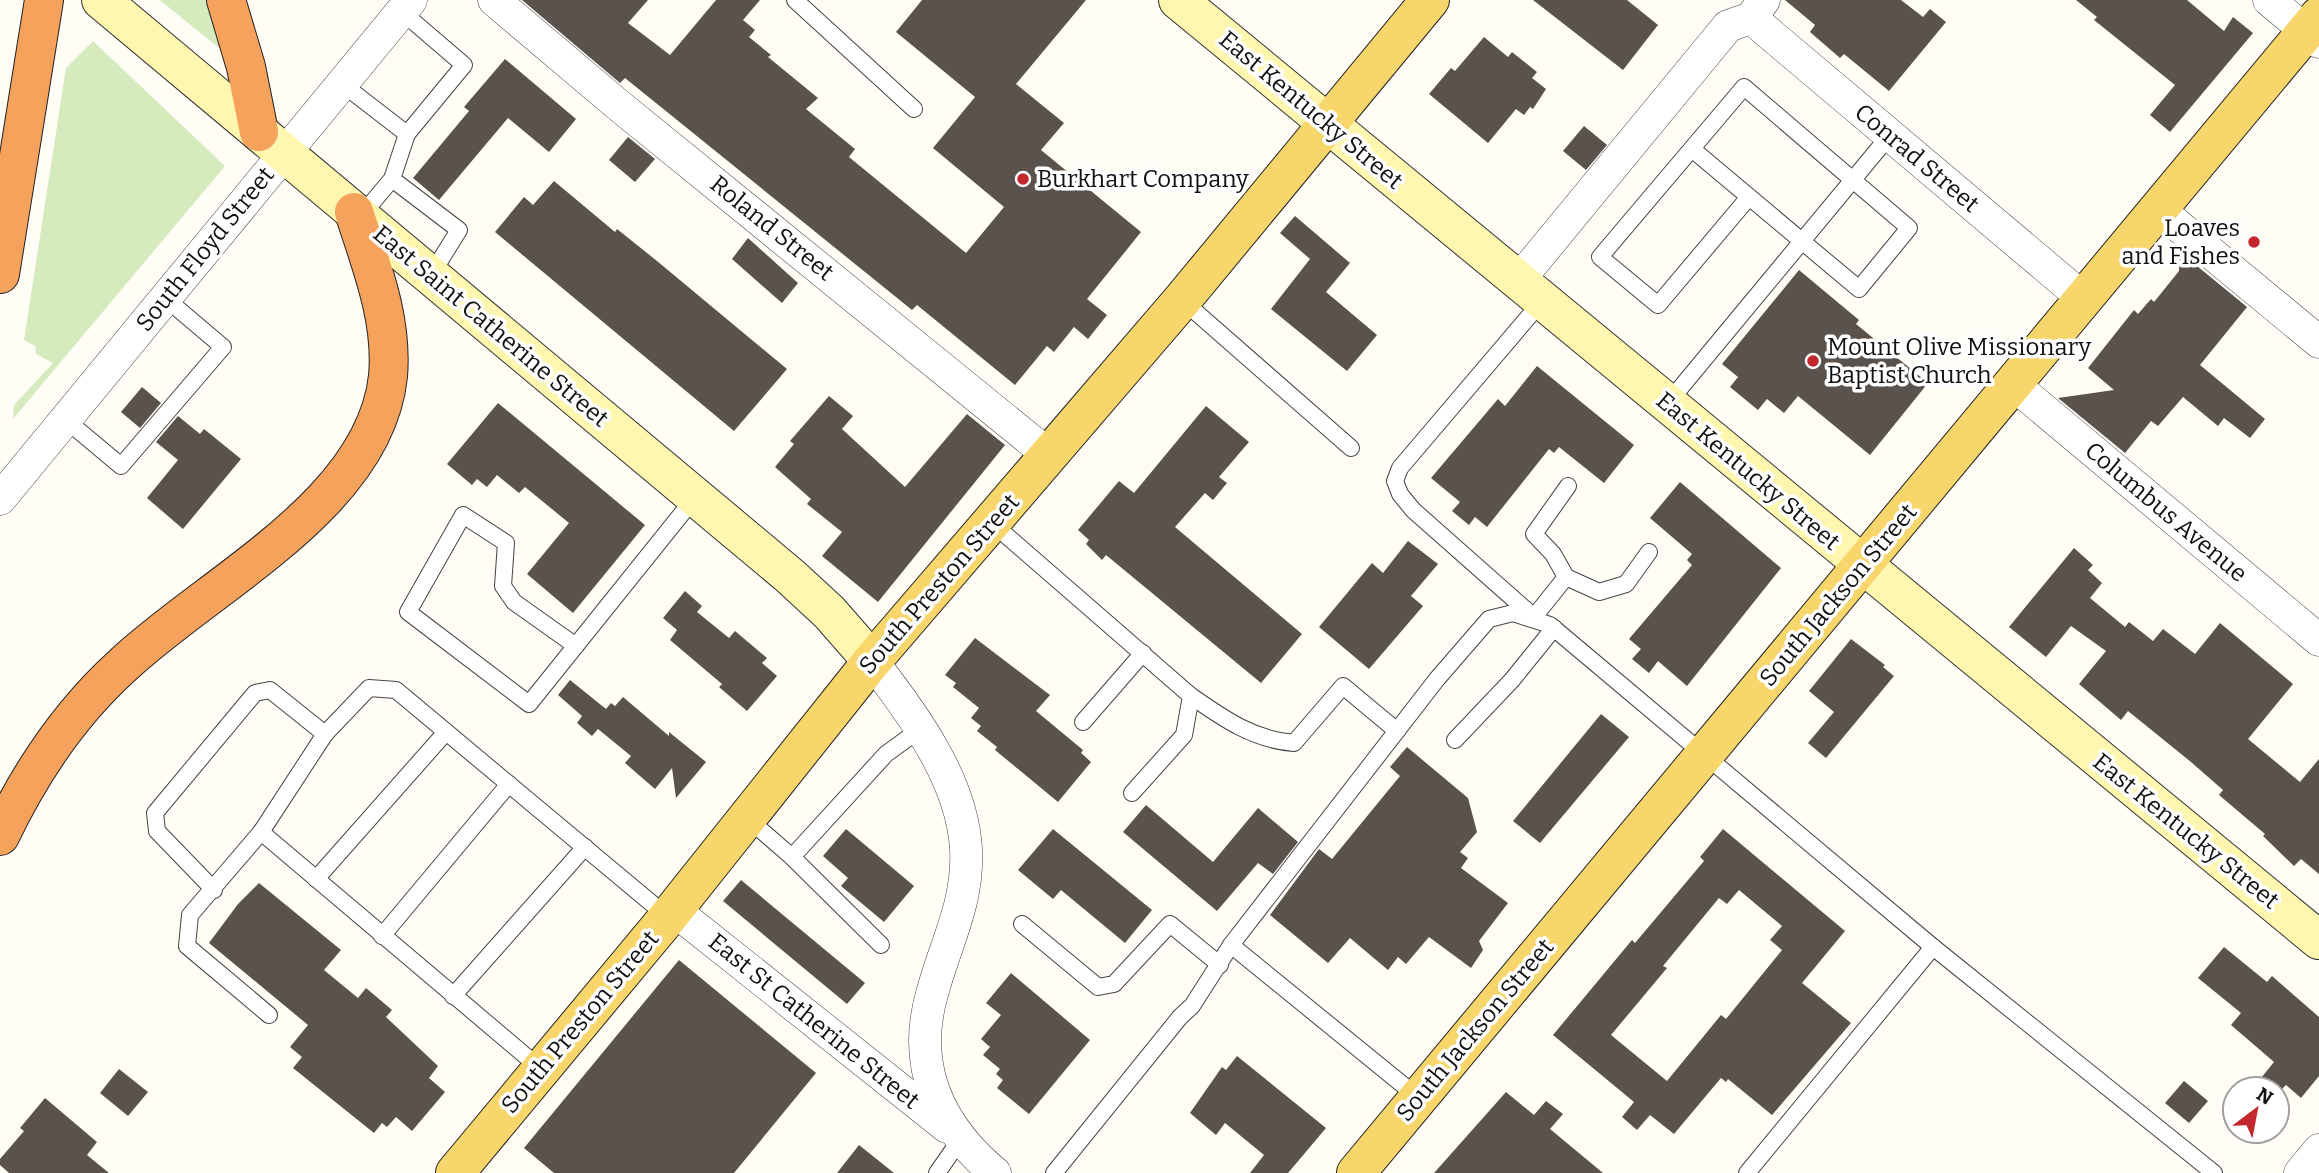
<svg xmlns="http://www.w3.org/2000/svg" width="2319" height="1173" viewBox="0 0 2319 1173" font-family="Bitter,serif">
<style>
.green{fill:#d5ebbd}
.building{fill:#5a524d;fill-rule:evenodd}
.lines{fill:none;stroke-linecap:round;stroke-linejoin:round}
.lane-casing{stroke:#444;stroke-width:18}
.street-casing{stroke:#444;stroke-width:33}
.secondary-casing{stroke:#333;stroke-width:40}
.primary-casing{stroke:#222;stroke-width:40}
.highway-casing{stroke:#222;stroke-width:40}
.lane{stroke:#fff;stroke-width:16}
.street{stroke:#fff;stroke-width:32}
.secondary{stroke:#fff6b0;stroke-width:38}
.primary{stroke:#f9d66b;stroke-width:38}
.highway{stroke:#f5a25d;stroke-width:38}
.poi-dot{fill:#c4262e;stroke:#fff;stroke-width:2.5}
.labels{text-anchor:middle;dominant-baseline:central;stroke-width:7;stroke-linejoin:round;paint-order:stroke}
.street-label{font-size:24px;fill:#111;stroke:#fff}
.poi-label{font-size:24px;fill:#111;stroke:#fff;text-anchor:start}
</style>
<rect width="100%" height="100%" fill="#fffdf5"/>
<g class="green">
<path d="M160,0H211L224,52L161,1Z"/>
<path d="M93,41L225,166L13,419L14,405L53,363L36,354L35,346L24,340L66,68Z"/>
</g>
<g class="building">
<path d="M522,0H648L628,23L670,55L716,0H760L743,20L755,30L749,37L771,55L768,57L818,98L806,109L855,149L849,157L966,253L1004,207L933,148L975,97L896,32L922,0H1086L1016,84L1064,123L1041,150L1141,232L1087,299L1107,315L1088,339L1074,327L1054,352L1047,346L1015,385L917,305L912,310L625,78L620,83Z"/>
<path d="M1533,0H1627L1658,25L1623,70Z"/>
<path d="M1785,0H1901L1923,17L1930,9L1946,22L1889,91L1844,54L1840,58L1810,32L1815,25Z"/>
<path d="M2076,0H2187L2224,31L2233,17L2253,33L2170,132L2150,115L2175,85L2094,20L2097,17Z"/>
<path d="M1484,37L1508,57L1512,52L1537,72L1532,78L1546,89L1533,109L1530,107L1524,115L1516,109L1488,143L1429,94L1451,68L1455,71Z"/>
<path d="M505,59L576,119L549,152L508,118L439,200L413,178L469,111L464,107Z"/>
<path d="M1584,126L1607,145L1586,170L1563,151Z"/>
<path d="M628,137L655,159L635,182L609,160Z"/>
<path d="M554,181L615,232L617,229L657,261L787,369L734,431L495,232L524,197L533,205Z"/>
<path d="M1295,216L1350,263L1326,292L1377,335L1347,371L1271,309L1310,259L1280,233Z"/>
<path d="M748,238L798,283L782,303L732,259Z"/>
<path d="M2180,252L2247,307L2200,365L2265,419L2250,438L2224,418L2218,426L2183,397L2158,426L2151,421L2125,453L2058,398L2114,390L2088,368L2134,310L2138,314L2151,299L2154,302L2179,271Z"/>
<path d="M1799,270L1859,320L1856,324L1928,383L1870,455L1798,396L1784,413L1767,399L1758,410L1730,387L1738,377L1722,364Z"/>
<path d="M1537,366L1634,445L1604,483L1559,447L1554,453L1549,449L1487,527L1475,517L1469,525L1452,511L1460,502L1431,478L1498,399L1505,406Z"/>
<path d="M142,387L161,403L140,428L121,412Z"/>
<path d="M829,396L853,416L842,429L905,487L967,414L1005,445L878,602L822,556L842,532L807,504L811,499L775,467L794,444L790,441Z"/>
<path d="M498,403L645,525L573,613L527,574L569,523L525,487L519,493L497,475L487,487L477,479L472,485L447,464Z"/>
<path d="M1206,406L1249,442L1219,477L1227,483L1213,500L1205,493L1175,527L1302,634L1261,683L1106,555L1102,560L1086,544L1089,540L1078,530L1119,481L1134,493Z"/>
<path d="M178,416L200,434L204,429L241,459L183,529L147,498L178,460L156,442Z"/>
<path d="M1680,482L1781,568L1687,686L1658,661L1649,673L1632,659L1641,649L1629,639L1692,565L1687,560L1692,554L1650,518Z"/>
<path d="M1408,541L1438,564L1411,596L1423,606L1369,669L1319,627L1372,563L1383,573Z"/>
<path d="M2074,548L2093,565L2088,570L2102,583L2090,598L2125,627L2129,622L2153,641L2163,629L2195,654L2220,623L2293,684L2248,739L2300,782L2319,759V874L2301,859L2294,866L2263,836L2265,834L2219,795L2223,790L2191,762L2128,711L2121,720L2079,684L2106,651L2071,626L2046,657L2009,627Z"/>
<path d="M685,591L702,606L697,612L729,638L735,631L767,658L762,663L777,676L747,711L719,687L722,684L670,640L677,630L663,618Z"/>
<path d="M975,638L1050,695L1036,711L1083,750L1081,753L1091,762L1058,802L995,750L997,747L977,731L981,726L971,718L979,708L953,687L956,683L945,675Z"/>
<path d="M1851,639L1885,665L1883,667L1894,676L1826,758L1808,743L1834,712L1809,691Z"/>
<path d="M570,680L606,709L611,703L615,706L623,697L669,736V732L706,762L676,798L672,768L655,789L625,763L631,756L598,729L592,736L577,723L582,716L558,695Z"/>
<path d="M1601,714L1629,737L1540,843L1513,821Z"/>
<path d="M1407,747L1468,798L1477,832L1460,852L1468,858L1461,868L1508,903L1479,941L1483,950L1471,968L1429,937L1406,964L1398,957L1388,970L1350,938L1328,963L1270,915L1319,849L1332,859L1400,776L1390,767Z"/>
<path d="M1146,805L1213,862L1258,808L1298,842L1273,874L1258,863L1217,911L1123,832Z"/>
<path d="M846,829L914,886L884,922L841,886L848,878L823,856Z"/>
<path d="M1053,829L1152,910L1125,943L1061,890L1053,899L1018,870Z"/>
<path d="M1723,829L1845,931L1802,983L1851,1023L1772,1115L1728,1079L1726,1082L1721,1078L1674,1134L1650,1115L1637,1130L1622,1117L1634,1102L1553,1035L1632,940L1635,943L1704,861L1700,857ZM1739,890L1782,926L1770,940L1782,950L1726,1019L1721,1015L1667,1081L1611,1035L1667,968L1663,966L1719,898L1727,904Z"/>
<path d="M741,880L865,983L847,1004L723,901Z"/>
<path d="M259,883L341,950L324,970L358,998L366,988L392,1010L386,1017L438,1066L429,1078L445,1092L412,1131L396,1117L387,1127L382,1123L374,1133L293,1068L302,1057L290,1047L308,1025L209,943L238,904Z"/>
<path d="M2224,947L2267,982L2272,976L2319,1017V1076L2301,1098L2286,1085L2282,1089H2252L2274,1062L2231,1025L2241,1013L2198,978Z"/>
<path d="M679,960L816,1073L734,1173H554L524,1148Z"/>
<path d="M1011,973L1090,1040L1029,1114L997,1088L1003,1080L996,1074L1000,1069L983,1055L990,1047L981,1039L1001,1015L986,1003Z"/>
<path d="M1237,1056L1326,1128L1288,1173H1250L1264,1155L1225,1123L1216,1135L1190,1113L1222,1067L1226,1070Z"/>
<path d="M119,1069L148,1092L128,1116L100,1093Z"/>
<path d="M2184,1081L2208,1101L2189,1123L2165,1103Z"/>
<path d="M1506,1092L1534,1115L1546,1101L1563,1114L1550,1129L1603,1173H1434Z"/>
<path d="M45,1098L97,1142L87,1155L109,1173H9L0,1165V1159L24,1131L20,1128Z"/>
<path d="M859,1145L894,1173H837Z"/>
</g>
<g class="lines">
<g class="lane-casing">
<g id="lane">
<path d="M795,0L914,109"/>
<path d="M341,83L407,134L464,65L401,11"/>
<path d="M1692,149L1859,289L1909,228L1744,87L1600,257L1658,305L1749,197"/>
<path d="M392,179L459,230L431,275"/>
<path d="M360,217L392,179L407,134"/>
<path d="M1182,300L1351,448"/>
<path d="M1542,301L1400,468L1395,481L1400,494L1413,510L1534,617L1566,577L1599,592L1626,584L1649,552"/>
<path d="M1667,404L1890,135"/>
<path d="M66,420L121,466L223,347L164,297"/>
<path d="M992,523L1191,696L1184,735L1132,793"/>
<path d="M1566,577L1553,554L1534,534L1568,486"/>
<path d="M576,646L514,602L503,586L506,543L463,515L408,612L529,704L696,496"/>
<path d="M1191,696C1224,719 1254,740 1294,743L1343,686L1397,731"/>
<path d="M1083,722L1143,653"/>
<path d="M1455,740L1512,680L1554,628"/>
<path d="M747,818L792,857L886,754L919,730"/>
<path d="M261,832L325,734"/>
<path d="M792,857L881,945"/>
<path d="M316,879L446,732"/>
<path d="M214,890L157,831L155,813L255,693L270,690L325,734L369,688L396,690L668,917"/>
<path d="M1022,924L1098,987L1114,984L1170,924L1220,965"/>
<path d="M382,936L509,784"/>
<path d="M1231,945L1419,1098"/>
<path d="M453,996L585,847"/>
<path d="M269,1015L187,946L190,915L261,832L541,1069"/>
<path d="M937,1173L960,1140"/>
<path d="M1054,1173L1180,1017L1192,1006L1231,945L1437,679L1489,619L1513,613L1550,625L1933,947L2214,1173"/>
<path d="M1747,1173L1933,947"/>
</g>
</g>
<g class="street-casing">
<g id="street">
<path d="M494,0L617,104L1050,456"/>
<path d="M2269,0L2319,42"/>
<path d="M1751,18L2083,298"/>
<path d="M2158,209L2319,342"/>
<path d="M1518,281L1728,26L1751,18L1764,0"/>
<path d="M2013,384L2319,640"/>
<path d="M0,499L411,0"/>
<path d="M872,661C913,715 962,779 966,849C969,903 945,944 932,994C911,1067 939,1126 995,1173"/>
<path d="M674,910L947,1127"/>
<path d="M2300,1173L2319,1150"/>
</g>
</g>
<g class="secondary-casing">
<g id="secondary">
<path d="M101,0L790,576L829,612L872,661"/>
<path d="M1178,0L2319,940"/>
</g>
</g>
<g class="primary-casing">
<g id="primary">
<path d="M455,1173L668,917L872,661L1182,300L1430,0"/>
<path d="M1356,1173L2319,16"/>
</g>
</g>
<g class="highway-casing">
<g id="highway">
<path d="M226,0L246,67L259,132"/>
<path d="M0,274L44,0"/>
<path d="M0,836C30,773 71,712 123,665C209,584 375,504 388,376C393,319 371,265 354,212"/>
</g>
</g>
<use href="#lane" class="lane"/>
<use href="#street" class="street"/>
<use href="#secondary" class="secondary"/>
<use href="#primary" class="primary"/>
<use href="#highway" class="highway"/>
</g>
<g class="poi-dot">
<circle cx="1023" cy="179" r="7"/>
<circle cx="2254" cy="242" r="7"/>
<circle cx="1813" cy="361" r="7"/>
</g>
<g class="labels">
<g class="street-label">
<text transform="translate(1311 110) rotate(40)">East Kentucky Street</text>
<text transform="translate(1917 158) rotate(40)">Conrad Street</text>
<text transform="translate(772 228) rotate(39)">Roland Street</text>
<text transform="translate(205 249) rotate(-51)">South Floyd Street</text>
<text transform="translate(491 326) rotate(40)">East Saint Catherine Street</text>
<text transform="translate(1748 471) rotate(40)">East Kentucky Street</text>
<text transform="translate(2166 512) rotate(40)">Columbus Avenue</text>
<text transform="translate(939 584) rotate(-49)">South Preston Street</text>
<text transform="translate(1838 595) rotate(-50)">South Jackson Street</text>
<text transform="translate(2186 831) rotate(39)">East Kentucky Street</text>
<text transform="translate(814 1021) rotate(39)">East St Catherine Street</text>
<text transform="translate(580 1022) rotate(-50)">South Preston Street</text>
<text transform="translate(1475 1030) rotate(-50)">South Jackson Street</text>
</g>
<g class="poi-label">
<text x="1037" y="179">Burkhart Company</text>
<text x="2240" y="228" text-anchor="end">Loaves<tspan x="2240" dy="28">and Fishes</tspan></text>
<text x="1827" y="347">Mount Olive Missionary<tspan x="1827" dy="28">Baptist Church</tspan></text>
</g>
</g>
<g transform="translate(2256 1110) rotate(32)"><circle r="33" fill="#ffffff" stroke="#a0a0a0" stroke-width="2"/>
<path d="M0-5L12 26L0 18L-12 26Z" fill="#c4262e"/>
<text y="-10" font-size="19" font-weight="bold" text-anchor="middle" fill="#111111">N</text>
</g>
</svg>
